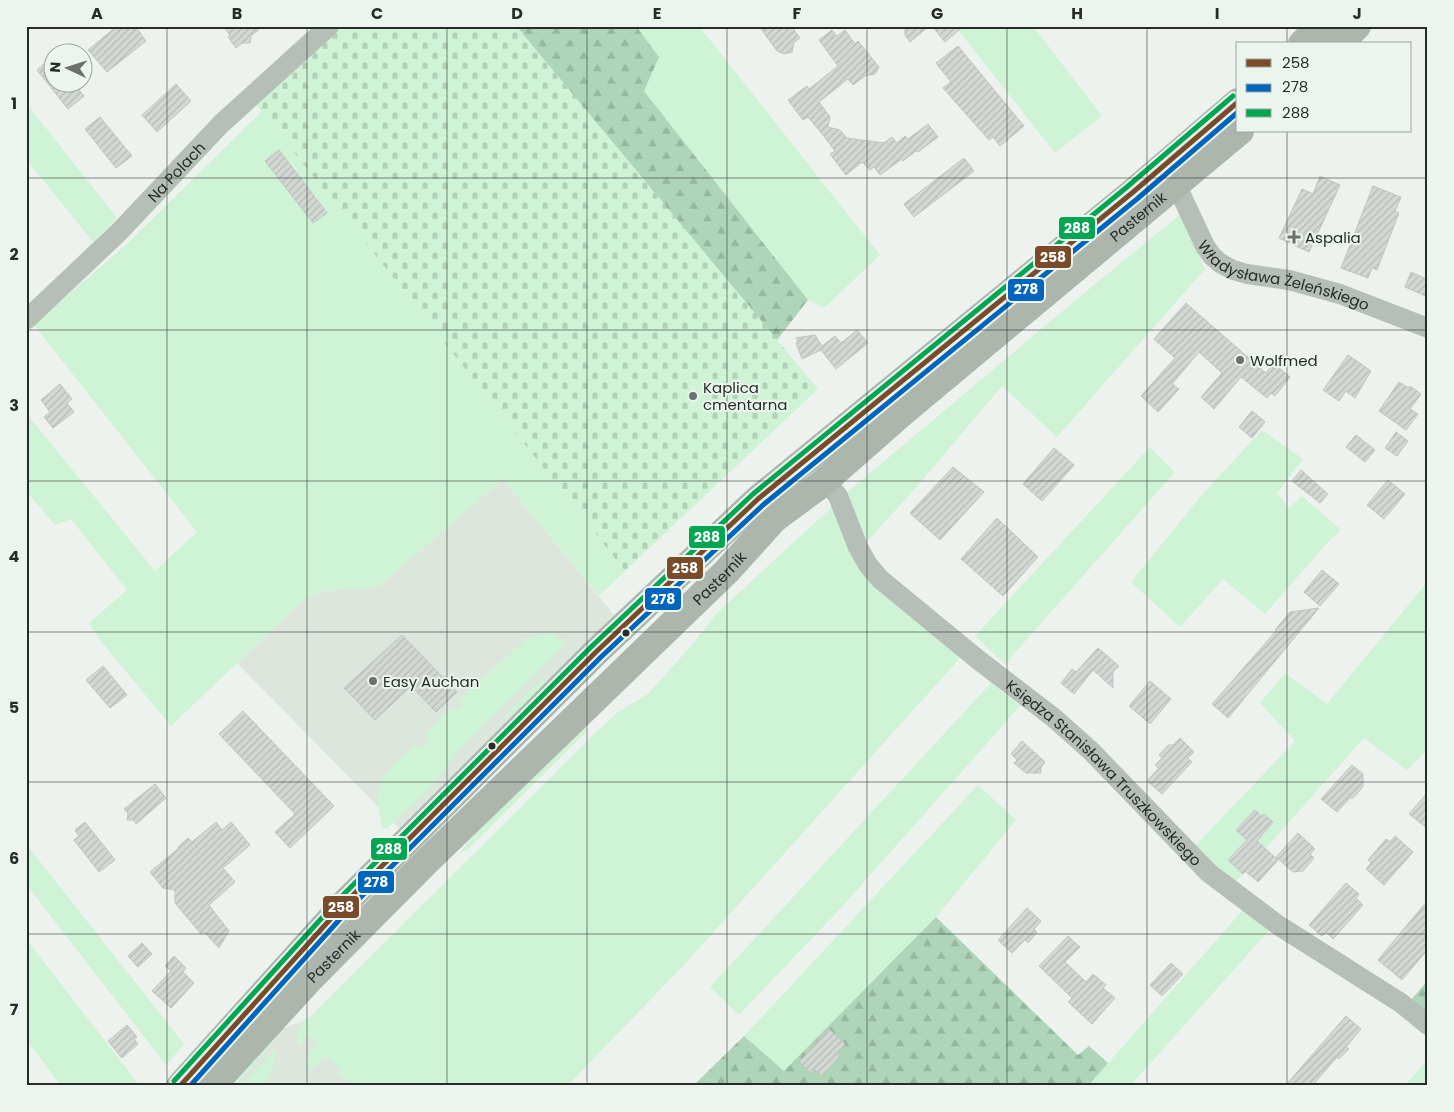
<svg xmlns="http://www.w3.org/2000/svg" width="1454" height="1112" viewBox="0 0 1454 1112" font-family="Poppins,sans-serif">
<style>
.built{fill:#dce6dd}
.grass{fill:#cef3d5}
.forest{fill:url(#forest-firs)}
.cemetery{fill:url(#cemetery-stones)}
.building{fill:url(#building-hatch);stroke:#c1c5c2}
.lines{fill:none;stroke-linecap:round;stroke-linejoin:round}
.street{stroke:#b5beb7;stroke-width:20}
.primary{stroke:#acb6ad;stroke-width:28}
.bus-1-casing{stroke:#ebf4ed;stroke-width:9}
.bus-2-casing{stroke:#ebf4ed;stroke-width:9}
.bus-3-casing{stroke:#ebf4ed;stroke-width:9}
.bus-1{stroke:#7a4b2a;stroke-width:5}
.bus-2{stroke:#0065bd;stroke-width:5}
.bus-3{stroke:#00a651;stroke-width:5}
.grid{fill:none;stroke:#282b29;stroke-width:1;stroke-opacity:0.55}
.poi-dot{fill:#6d716e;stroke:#ebf4ed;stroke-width:2}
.bus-dot{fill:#282b29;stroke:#ebf4ed;stroke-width:2}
.labels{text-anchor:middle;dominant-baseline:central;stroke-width:4;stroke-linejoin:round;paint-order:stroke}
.street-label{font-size:15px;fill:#282b29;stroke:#ebf4ed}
.poi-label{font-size:15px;fill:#282b29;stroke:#ebf4ed;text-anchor:start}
.line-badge{stroke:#ebf4ed;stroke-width:2}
.badge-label{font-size:14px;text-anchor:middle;font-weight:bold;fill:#fff}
.neatline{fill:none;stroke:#282b29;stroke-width:2}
.grid-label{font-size:16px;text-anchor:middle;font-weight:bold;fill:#282b29}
</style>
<defs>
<pattern id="forest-firs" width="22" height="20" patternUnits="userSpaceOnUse" patternTransform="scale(1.25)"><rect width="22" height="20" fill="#aed5b7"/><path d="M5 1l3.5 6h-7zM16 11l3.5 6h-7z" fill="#96b79d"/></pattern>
<pattern id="cemetery-stones" width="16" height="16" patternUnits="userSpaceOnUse" patternTransform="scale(1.25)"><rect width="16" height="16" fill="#cef3d5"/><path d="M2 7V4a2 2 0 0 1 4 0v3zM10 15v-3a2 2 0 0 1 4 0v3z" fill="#b1d0b7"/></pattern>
<pattern id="building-hatch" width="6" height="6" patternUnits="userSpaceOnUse" patternTransform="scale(1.25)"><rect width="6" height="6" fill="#d4d8d5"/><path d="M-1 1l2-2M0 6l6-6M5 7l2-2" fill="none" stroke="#b6bab7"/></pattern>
</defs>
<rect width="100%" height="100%" fill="#edf2ee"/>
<g class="built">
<path d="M503,479L614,615L401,830L237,663L304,599L322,591L378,587Z"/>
<path d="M308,1019L387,1086H225L275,1032Z"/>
</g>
<g class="grass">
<path d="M636,26H699L880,255L824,308L808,300L644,91L659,57Z"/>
<path d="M955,26H1033L1102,116L1055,153Z"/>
<path d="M26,103L117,218L93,242L26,159Z"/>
<path d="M262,111L625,571L599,596L503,479L378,587L322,591L304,599L171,726L100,640L89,623L127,590L71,519L55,525L26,491V413L155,571L197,532L34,325L129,242Z"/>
<path d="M1182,213L1191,238L1205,269L1057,437L1002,386L919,484L864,545L845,494L1089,289Z"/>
<path d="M1262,430L1303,459L1277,493L1289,508L1302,496L1341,530L1328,542L1265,614L1223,579L1180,627L1131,582L1200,497Z"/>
<path d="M1150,447L1175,472L1005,664L975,636Z"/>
<path d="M833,506L855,557L961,657L683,966L567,1086H354L337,1073L340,1070L326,1057L311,1070C303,1059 309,1052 317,1043L308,1036L298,1047V1032L306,1017L308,1019L593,735L618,712L648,694L692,645L716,614Z"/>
<path d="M1428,581V749L1407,770L1364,738L1234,884L1196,845L1295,741L1260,703L1285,673L1327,704Z"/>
<path d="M553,633L567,643L461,748L434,784L388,828L382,829L377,796L383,776L415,743L420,749L430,740L425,734L452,707L456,710L464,703L460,699L528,637Z"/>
<path d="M544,679L549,685L538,696L505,719L507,713L541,680Z"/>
<path d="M991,683L1020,706L839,910L739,1015L710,987Z"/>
<path d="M584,727L587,731L467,850L459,853L480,829Z"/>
<path d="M978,785L1016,820L936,917L784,1072L744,1036Z"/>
<path d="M26,844L184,1044L166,1065L26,884Z"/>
<path d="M1243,910L1272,927L1130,1086H1088Z"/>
<path d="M26,939L140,1086H61L26,1039Z"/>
<path d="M275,1032V1040L235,1086H225Z"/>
<path d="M276,1048L272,1072L264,1086H240Z"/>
<path d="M1428,1059V1086H1404Z"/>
</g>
<g class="forest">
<path d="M516,26H636L659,57L644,91L808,300L777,340Z"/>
<path d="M936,917L1078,1055L1089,1046L1108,1063L1088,1086H693L744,1036L784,1071Z"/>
<path d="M1428,980V1014L1411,1000Z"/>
</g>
<path class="cemetery" d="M342,26H516L818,389L625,571L256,104Z"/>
<g class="building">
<path d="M117,26H135L146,41L107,72L88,50Z"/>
<path d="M223,26H263L251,36L250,43H242L236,48L228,37L230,35Z"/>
<path d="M759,26H791L800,38L794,42L792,52L784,54L777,51Z"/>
<path d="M909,26H929L910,42L905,35V30Z"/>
<path d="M932,26H964L945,42Z"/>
<path d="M832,30L837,36L845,30L855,44L858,41L879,67L875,74L865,76L853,85L848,79L819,102L830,117L828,127L840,130L847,138L884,143L892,137L897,143L905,136L908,139L928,124L938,137L918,152L916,151L903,161L902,159L880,175L874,167L870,170L862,162L846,175L830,154L835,151L823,135L808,117L803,120L788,100L807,86L809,89L838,66L819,40Z"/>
<path d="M958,46L1024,126L1000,146L993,137L989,140L943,88L951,82L936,63Z"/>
<path d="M52,57V82H73L84,96L68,109L37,70Z"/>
<path d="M176,84L191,101L157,132L142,115Z"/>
<path d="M100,117L132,156L116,168L85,129Z"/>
<path d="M279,150L327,213L313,223L265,161Z"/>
<path d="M964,158L974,171L914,217L904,204Z"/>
<path d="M1320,176L1340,185L1309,252L1279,238L1302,189L1313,194Z"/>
<path d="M1373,186L1401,197L1395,211L1399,213L1377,270L1372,268L1368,278L1341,268Z"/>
<path d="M1411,272L1428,280V297L1405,287Z"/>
<path d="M1186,303L1266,373L1273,363L1290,377L1275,396L1271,393L1267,398L1241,377L1214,409L1201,397L1222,373L1199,352L1172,384L1179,389L1158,412L1141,396L1175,358L1154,339Z"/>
<path d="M857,330L868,343L836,369L821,350L802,359L796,343L798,342L796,338L815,335L822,346L835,336L841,343Z"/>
<path d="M1348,355L1371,371L1355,398L1346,391L1339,401L1323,390Z"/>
<path d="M1399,382L1409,388L1410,386L1421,394L1410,409L1418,414L1406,430L1379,411Z"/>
<path d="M60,384L72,399L67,403L74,412L53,428L44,417L50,412L41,400Z"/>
<path d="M1252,411L1265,422L1252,438L1239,427Z"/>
<path d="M1396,432L1408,441L1397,456L1385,448Z"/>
<path d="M1356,435L1375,450L1365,462L1346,447Z"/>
<path d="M1054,448L1074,465L1042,501L1023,484Z"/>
<path d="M953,467L984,492L940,540L910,513Z"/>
<path d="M1301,470L1328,494L1320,503L1292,481Z"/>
<path d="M1388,480L1405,494L1384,519L1367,505Z"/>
<path d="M997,518L1038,557L1003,596L961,559Z"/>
<path d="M1322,570L1339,584L1320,606L1304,592Z"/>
<path d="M1319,608L1228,718L1212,704L1276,631L1275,630L1290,612Z"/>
<path d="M402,635L457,692L436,712L411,686L375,720L344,688Z"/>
<path d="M1098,648L1119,666L1113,672V688L1093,670L1074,694L1061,683L1072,669L1076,672Z"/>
<path d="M103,666L127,695L110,708L86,680Z"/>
<path d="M1150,681L1171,699L1150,724L1129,706Z"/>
<path d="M243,711L334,806L290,848L275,832L295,814L219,734Z"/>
<path d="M1180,738L1194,752L1188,758L1192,762L1162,794L1147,781L1159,768L1155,765L1162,758L1159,755L1168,745H1173Z"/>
<path d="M1022,741L1045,762L1041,767V773H1026L1014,763L1017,760L1011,754Z"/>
<path d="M1352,765L1363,774V787L1353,798H1350L1337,812L1321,799Z"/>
<path d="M155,784L166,798L136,824L134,820H127L128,813L124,809Z"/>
<path d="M1428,792V829L1409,814Z"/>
<path d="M1255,810L1261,816L1264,814L1273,822L1257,841L1278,860L1258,882L1245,871L1243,874L1228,860L1247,840L1236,830Z"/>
<path d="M85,822L115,860L99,872L74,840L79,836L75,830Z"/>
<path d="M216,822L222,830L231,822L250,845L223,868L235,882L209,905L229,931L219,948L204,932L201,934L175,903V890L163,888L150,872L179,848L178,847L188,838L192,842Z"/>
<path d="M1298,833L1315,849L1310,854L1314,858L1303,871L1293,872L1276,857Z"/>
<path d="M1395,836L1413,852L1384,885L1366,869L1371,863L1368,860L1386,839L1390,842Z"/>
<path d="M1346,883L1359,894L1356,898L1363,905L1333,939L1326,932L1322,936L1309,925Z"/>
<path d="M1428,900V949L1402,980L1378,960Z"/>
<path d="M1027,908L1041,921L1034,929L1037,932L1028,943L1025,940L1012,953L998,940Z"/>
<path d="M1068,936L1080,947L1065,962L1086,982L1093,974L1106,985L1103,988L1115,998L1092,1024L1068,1002L1072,998L1039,966Z"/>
<path d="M142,943L152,954L138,967L128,956Z"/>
<path d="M174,956L186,968L183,972L194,983L171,1008L152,991L171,971L165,966Z"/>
<path d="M1171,963L1183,974L1162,996L1150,985Z"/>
<path d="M1346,1016L1361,1029L1346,1047L1349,1049L1339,1059L1337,1057L1312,1086H1285Z"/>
<path d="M127,1025L137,1037L134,1039L138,1044L122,1058L108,1041Z"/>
<path d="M829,1029L845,1044L836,1053L840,1056L822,1076L815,1070L812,1074L799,1062Z"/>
</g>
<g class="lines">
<g class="street">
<path id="s1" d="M1176,184L1205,246L1212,256L1220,263L1233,270L1247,274L1289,280L1340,294L1428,328"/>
<path id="s2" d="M26,320L120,231L221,124L329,26"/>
<path id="s3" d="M825,480L838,496L858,547L868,565L880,579L976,658L1054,718L1091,751L1209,873L1278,925L1401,1003L1428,1025"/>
</g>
<g class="primary">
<path d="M1302,44L1320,26"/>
<path d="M1338,44L1357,26"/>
<path d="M180,1086L344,904L596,652L758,499L1132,193L1238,102"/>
<path id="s4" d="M212,1086L308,981L426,862L727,571L774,519L820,485L903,412L1240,131"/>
</g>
<g class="bus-1-casing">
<path id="bus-1" d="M180,1086L344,904L596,652L758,499L1132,193L1238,102"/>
</g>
<g class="bus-2-casing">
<path id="bus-2" d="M190,1086L349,909L601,657L763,505L1137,199L1238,112"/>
</g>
<g class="bus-3-casing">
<path id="bus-3" d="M174,1081L339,899L591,647L753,494L1127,187L1233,96"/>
</g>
<use href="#bus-1" class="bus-1"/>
<use href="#bus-2" class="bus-2"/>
<use href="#bus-3" class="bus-3"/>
</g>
<path class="grid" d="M167,26V1086M307,26V1086M447,26V1086M587,26V1086M727,26V1086M867,26V1086M1007,26V1086M1147,26V1086M1287,26V44M1287,131V1086M26,178H1428M26,330H1428M26,481H1428M26,632H1428M26,782H1428M26,934H1428"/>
<g class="poi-dot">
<path d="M1291.5 229.5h5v5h5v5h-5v5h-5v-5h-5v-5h5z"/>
<circle cx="1240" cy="360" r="5"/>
<circle cx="693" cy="396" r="5"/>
<circle cx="373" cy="681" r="5"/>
</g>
<g class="bus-dot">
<circle cx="626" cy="633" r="4.5"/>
<circle cx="492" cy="746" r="4.5"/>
</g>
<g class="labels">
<g class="street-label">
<text stroke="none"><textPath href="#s2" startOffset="211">Na Polach</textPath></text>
<text stroke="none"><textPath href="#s4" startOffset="1272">Pasternik</textPath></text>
<text stroke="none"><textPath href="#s1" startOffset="155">Władysława Żeleńskiego</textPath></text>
<text stroke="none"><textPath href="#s4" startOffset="718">Pasternik</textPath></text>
<text stroke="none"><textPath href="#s3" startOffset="411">Księdza Stanisława Truszkowskiego</textPath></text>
<text stroke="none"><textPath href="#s4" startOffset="178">Pasternik</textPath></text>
</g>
<g class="poi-label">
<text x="1305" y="237">Aspalia</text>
<text x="1250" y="360">Wolfmed</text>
<text x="703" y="387">Kaplica<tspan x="703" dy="17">cmentarna</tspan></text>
<text x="383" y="681">Easy Auchan</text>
</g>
</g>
<g class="line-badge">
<rect x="1058" y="216" width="38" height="24" rx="5" fill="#00a651"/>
<rect x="1034" y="245" width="38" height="24" rx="5" fill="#7a4b2a"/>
<rect x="1007" y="278" width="38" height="24" rx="5" fill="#0065bd"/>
<rect x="688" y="525" width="38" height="24" rx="5" fill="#00a651"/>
<rect x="666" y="556" width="38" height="24" rx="5" fill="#7a4b2a"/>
<rect x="644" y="587" width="38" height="24" rx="5" fill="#0065bd"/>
<rect x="370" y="837" width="38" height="24" rx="5" fill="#00a651"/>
<rect x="357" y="870" width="38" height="24" rx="5" fill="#0065bd"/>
<rect x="322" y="895" width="38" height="24" rx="5" fill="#7a4b2a"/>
</g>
<g class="badge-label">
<text x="1077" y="233">288</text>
<text x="1053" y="262">258</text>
<text x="1026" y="294">278</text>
<text x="707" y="542">288</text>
<text x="685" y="573">258</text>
<text x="663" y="604">278</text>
<text x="389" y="854">288</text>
<text x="376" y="887">278</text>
<text x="341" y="912">258</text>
</g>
<rect width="1454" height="1112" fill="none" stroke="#ebf4ed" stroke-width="55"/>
<rect x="1236" y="42" width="175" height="90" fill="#ebf4ed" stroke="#9da49f"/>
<rect x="1246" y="59" width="25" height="8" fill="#7a4b2a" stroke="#9da49f"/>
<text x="1282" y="68" font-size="15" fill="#282b29">258</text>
<rect x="1246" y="84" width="25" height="8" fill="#0065bd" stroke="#9da49f"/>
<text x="1282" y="92" font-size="15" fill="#282b29">278</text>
<rect x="1246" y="109" width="25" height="8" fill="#00a651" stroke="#9da49f"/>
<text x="1282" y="118" font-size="15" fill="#282b29">288</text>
<g transform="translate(68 68) rotate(274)"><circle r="24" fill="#ebf4ed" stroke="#9da49f"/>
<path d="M0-4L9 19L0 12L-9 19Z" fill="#6d716e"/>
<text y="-8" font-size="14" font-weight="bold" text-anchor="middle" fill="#282b29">N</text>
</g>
<rect x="28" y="28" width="1398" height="1056" class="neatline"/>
<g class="grid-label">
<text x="97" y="19">A</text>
<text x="237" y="19">B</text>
<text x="377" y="19">C</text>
<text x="517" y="19">D</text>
<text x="657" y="19">E</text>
<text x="797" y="19">F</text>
<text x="937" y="19">G</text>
<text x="1077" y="19">H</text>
<text x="1217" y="19">I</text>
<text x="1357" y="19">J</text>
<text x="14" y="109">1</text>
<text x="14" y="260">2</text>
<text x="14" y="411">3</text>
<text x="14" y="562">4</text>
<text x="14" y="713">5</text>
<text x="14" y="864">6</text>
<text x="14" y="1015">7</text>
</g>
</svg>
